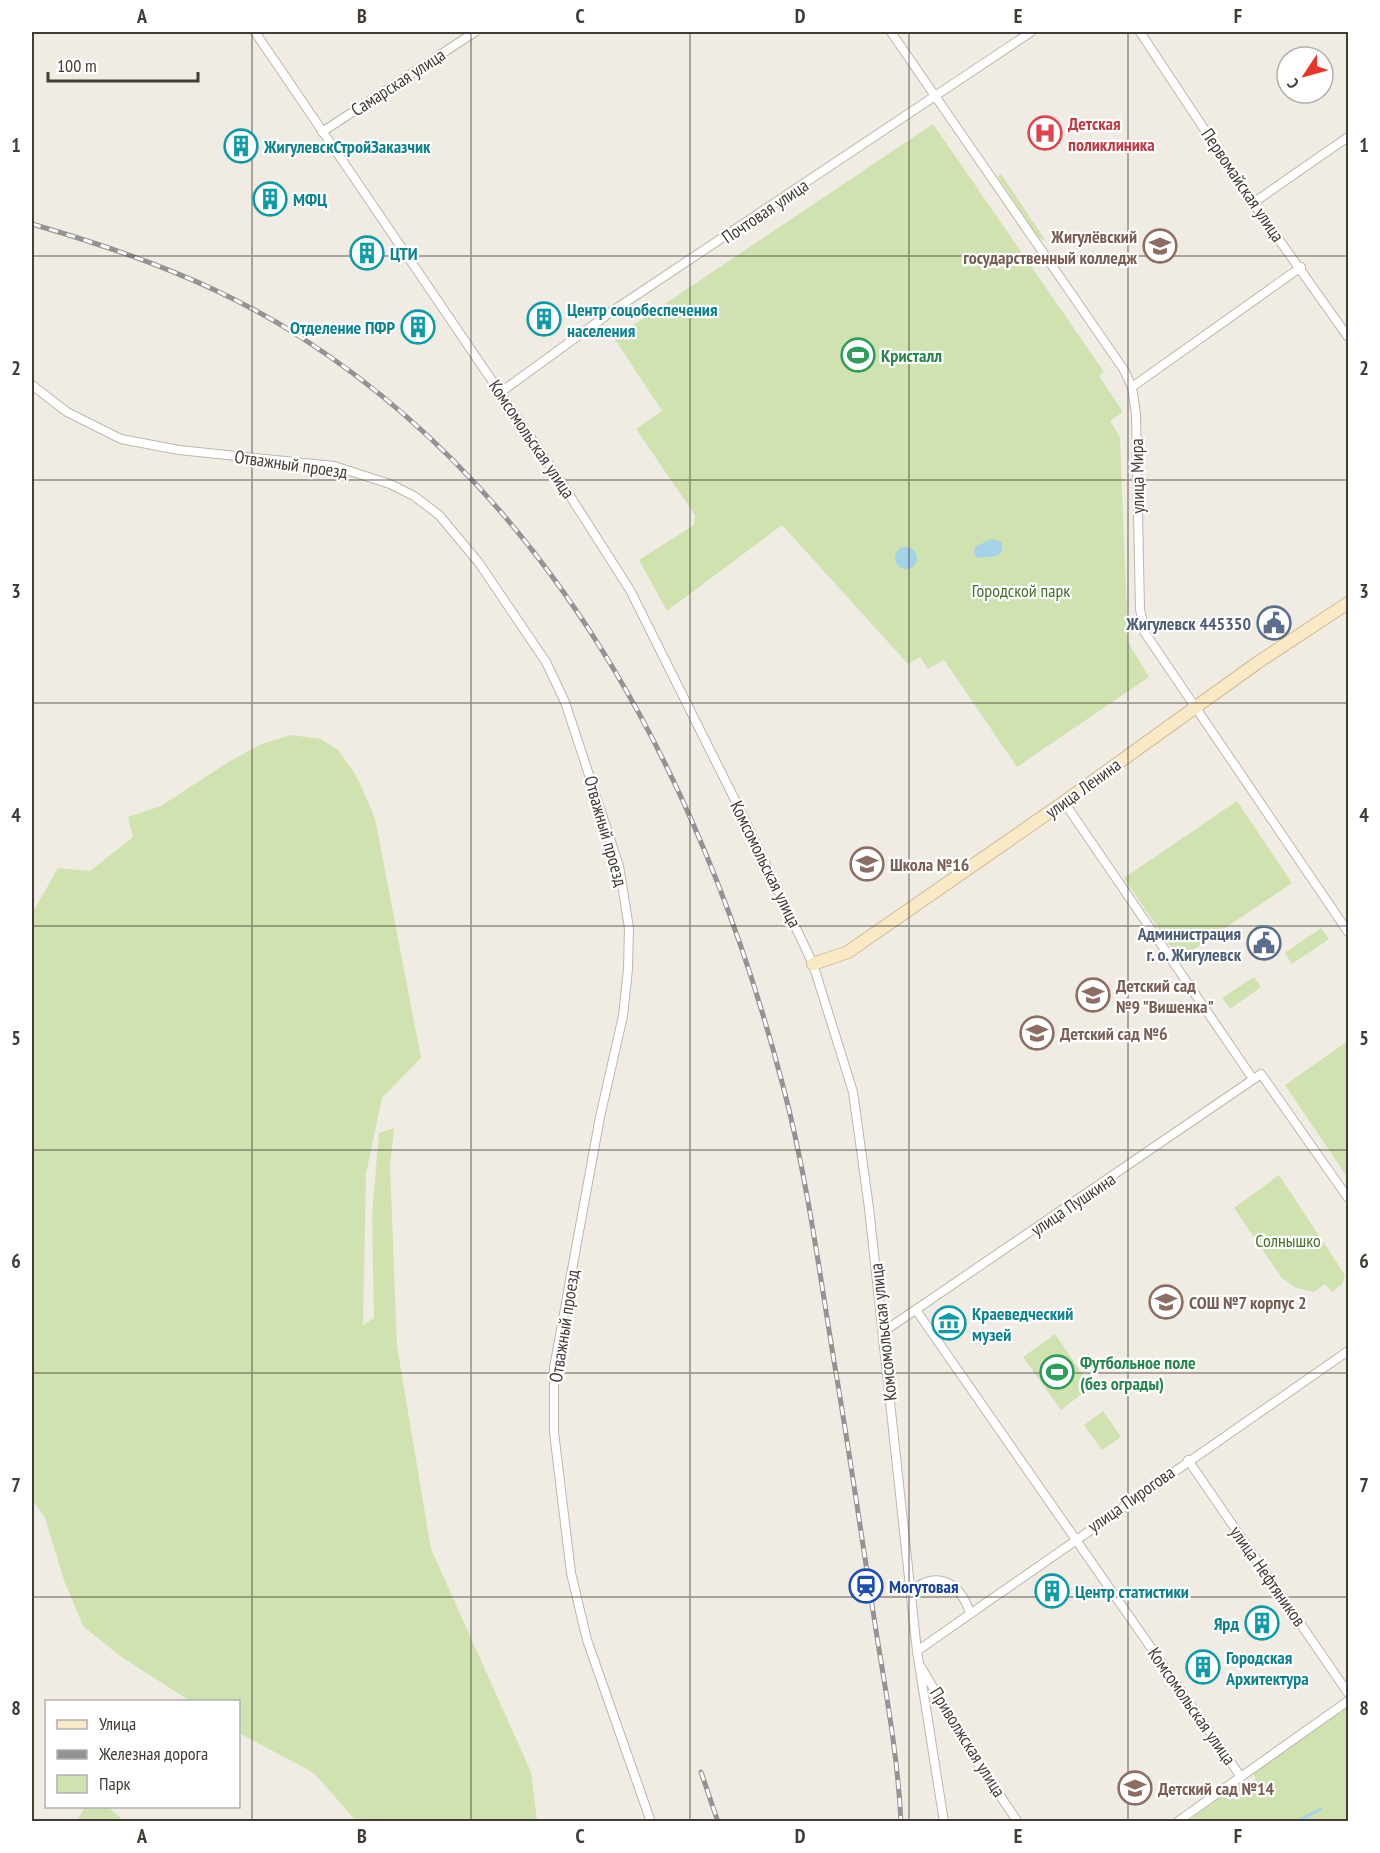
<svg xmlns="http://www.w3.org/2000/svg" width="1380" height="1853" viewBox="0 0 1380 1853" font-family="'PT Sans Narrow',sans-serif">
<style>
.green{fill:#cfe2b0}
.water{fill:#a4d2e9}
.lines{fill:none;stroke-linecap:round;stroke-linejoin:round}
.stream{stroke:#a4d2e9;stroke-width:3}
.street-casing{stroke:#beb6ab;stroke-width:10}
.secondary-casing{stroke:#cdbb97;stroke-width:14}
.street{stroke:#fff;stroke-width:8}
.secondary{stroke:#fae9c5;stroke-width:12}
.rail-casing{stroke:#939393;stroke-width:5}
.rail{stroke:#fff;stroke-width:3;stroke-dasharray:9;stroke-linecap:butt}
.grid{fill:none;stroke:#423c35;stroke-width:1.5;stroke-opacity:0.55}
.labels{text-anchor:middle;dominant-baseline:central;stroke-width:4.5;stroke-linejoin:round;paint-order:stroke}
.street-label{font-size:18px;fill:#423c35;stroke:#fff}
.health-label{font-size:18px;font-weight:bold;fill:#be3a42;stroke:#fff;text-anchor:start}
.culture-label{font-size:18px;font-weight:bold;fill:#0d838f;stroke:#fff;text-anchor:start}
.education-label{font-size:18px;font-weight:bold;fill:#785e54;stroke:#fff;text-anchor:start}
.leisure-label{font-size:18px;font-weight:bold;fill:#27864d;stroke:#fff;text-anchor:start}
.park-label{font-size:18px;fill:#4a6e2d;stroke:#fff}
.service-label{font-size:18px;font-weight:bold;fill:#4e5e75;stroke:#fff;text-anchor:end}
.transit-label{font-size:18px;font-weight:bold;fill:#164399;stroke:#fff;text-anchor:start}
.neatline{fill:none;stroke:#423c35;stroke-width:2}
.grid-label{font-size:20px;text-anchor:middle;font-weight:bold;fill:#423c35}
</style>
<rect width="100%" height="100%" fill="#f0ece4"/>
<g class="green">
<path d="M933,124L1104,372L1099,376L1123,412L1110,421L1120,437L1128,642L1149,677L1017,767L944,660L928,669L920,657L908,664L782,525L667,611L639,560L694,525L695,515L636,429L662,411L614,338Z"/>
<path d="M1001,174L1046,241L1038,237L998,177Z"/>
<path d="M291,735L321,739L338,750L357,777L375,818L421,1058L382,1098L366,1174L363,1325L374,1318L372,1215L379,1133L394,1128L390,1165L397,1346L431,1549L531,1772L537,1821H356L314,1773L239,1733L238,1702L190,1701L120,1656L83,1626L64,1580L45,1518L32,1499V914L58,868L90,871L133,837L128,817L161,806L230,761L262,744Z"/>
<path d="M1237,801L1292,883L1179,959L1124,878Z"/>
<path d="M1321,928L1329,939L1292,964L1285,953Z"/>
<path d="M1254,977L1261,987L1230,1009L1222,998Z"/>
<path d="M1348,1041V1178L1285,1085Z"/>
<path d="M1279,1175L1345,1275L1342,1284L1332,1292L1325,1284L1314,1292L1296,1288L1282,1278L1234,1208Z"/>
<path d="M1055,1334L1091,1387L1061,1410L1023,1357Z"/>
<path d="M1103,1411L1121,1437L1102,1450L1084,1425Z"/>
<path d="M1348,1707V1821L1187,1822L1238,1783L1242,1788L1256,1779L1253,1773Z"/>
<path d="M85,1807H108L124,1821H77Z"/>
</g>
<g class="water">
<path d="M991,539L1002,542V552L996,556L977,558L974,553L975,547Z"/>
<circle cx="906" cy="558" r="11"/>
</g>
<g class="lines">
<path class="stream" d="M1296,1822L1321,1809"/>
<g class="street-casing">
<g id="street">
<path d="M255,32L563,485L630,590L739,808L813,964L853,1092L869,1208L917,1651L944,1822"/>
<path d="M891,32L1124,370L1132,387L1136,414L1140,609L1145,633L1348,932"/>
<path d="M1140,32L1253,203L1348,337"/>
<path d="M322,132L475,32"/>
<path d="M1253,203L1348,137"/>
<path d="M32,385L67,412L121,439L179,450L334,466L390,484L414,496L439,515L479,563L546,662L565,702L619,866L629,928L628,969L623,1016L600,1117L554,1368V1432L571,1573L587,1640L651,1822"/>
<path d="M1132,387L1301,267"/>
<path d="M501,392L611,312L1031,32"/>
<path d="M1064,802L1253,1079"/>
<path d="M916,1310L1241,1777"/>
<path d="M883,1332L1261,1074L1348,1198"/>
<path d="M1188,1460L1348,1693"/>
<path d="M910,1592C936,1569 960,1582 970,1613"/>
<path d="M917,1651L1348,1351"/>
<path d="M921,1667L977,1762L1018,1822"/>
<path d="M1177,1822L1348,1701"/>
</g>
</g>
<g class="secondary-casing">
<path id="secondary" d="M813,964L848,952L1064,802L1257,663L1348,603"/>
</g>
<use href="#street" class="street"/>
<use href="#secondary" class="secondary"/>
<g class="rail-casing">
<g id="rail">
<path d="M32,224C125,251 219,284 302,338C562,505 707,795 783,1086C809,1184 821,1286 838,1385C852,1469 864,1553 877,1637C887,1698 898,1760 901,1822"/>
<path d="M701,1772L718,1822"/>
</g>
</g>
<use href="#rail" class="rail"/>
</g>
<path class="grid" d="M252,32V1822M471,32V1822M690,32V1822M909,32V1822M1128,32V1822M32,256H1348M32,480H1348M32,703H1348M32,926H1348M32,1150H1348M32,1373H1348M32,1597H1348"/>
<defs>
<g id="hospital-ring" transform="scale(1.725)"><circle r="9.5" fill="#fff" stroke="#e0444e" stroke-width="1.5"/><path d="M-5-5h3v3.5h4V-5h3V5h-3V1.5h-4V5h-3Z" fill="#e0444e"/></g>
<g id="building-ring" transform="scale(1.725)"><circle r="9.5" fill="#fff" stroke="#0f9aa8" stroke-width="1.5"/><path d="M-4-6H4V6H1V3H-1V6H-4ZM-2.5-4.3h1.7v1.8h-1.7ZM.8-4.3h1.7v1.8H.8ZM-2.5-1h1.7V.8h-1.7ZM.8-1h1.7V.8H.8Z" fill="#0f9aa8"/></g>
<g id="university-ring" transform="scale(1.725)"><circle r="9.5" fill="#fff" stroke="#8d6e63" stroke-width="1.5"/><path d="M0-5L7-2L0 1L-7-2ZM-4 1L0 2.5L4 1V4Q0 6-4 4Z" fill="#8d6e63"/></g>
<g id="stadium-ring" transform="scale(1.725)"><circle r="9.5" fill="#fff" stroke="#2e9e5b" stroke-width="1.5"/><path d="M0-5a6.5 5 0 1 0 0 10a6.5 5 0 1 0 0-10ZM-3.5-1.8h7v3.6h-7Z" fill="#2e9e5b"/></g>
<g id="civic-ring" transform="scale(1.725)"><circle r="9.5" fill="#fff" stroke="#5c6f8a" stroke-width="1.5"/><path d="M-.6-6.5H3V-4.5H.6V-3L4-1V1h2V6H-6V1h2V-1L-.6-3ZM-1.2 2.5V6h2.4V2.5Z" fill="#5c6f8a"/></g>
<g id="school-ring" transform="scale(1.725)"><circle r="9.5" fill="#fff" stroke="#8d6e63" stroke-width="1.5"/><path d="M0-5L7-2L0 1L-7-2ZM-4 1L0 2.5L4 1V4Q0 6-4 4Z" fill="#8d6e63"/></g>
<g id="museum-ring" transform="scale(1.725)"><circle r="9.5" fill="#fff" stroke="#0f9aa8" stroke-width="1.5"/><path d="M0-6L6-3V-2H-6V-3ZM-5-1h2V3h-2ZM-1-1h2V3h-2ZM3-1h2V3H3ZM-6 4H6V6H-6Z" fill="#0f9aa8"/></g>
<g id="station-ring" transform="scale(1.725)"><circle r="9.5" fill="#fff" stroke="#1a4fb4" stroke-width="1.5"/><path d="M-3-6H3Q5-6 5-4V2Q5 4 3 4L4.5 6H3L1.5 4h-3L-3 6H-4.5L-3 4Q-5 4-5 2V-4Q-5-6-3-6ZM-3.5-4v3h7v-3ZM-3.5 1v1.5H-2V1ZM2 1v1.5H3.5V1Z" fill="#1a4fb4"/></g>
</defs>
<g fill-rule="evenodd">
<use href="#hospital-ring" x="1045" y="133"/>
<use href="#building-ring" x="241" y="146"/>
<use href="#building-ring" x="270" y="199"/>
<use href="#university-ring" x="1160" y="246"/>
<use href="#building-ring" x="367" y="253"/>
<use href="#building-ring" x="544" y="319"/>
<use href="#building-ring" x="418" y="327"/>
<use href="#stadium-ring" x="858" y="355"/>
<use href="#civic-ring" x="1274" y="623"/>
<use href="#school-ring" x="867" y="864"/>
<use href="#civic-ring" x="1264" y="943"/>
<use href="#school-ring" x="1093" y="995"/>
<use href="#school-ring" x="1037" y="1033"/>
<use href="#school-ring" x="1166" y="1302"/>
<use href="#museum-ring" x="949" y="1323"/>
<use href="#stadium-ring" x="1057" y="1372"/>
<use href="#station-ring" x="866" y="1586"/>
<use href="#building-ring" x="1052" y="1591"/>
<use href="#building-ring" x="1262" y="1623"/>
<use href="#building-ring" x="1203" y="1667"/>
<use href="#school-ring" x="1135" y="1788"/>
</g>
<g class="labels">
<g class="street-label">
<text transform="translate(398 82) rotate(-33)">Самарская улица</text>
<text transform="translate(1243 185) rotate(56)">Первомайская улица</text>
<text transform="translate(765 211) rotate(-34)">Почтовая улица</text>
<text transform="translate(532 439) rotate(56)">Комсомольская улица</text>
<text transform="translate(291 464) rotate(8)">Отважный проезд</text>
<text transform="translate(1137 476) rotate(-91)">улица Мира</text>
<text transform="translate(1083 788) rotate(-36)">улица Ленина</text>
<text transform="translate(606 831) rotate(74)">Отважный проезд</text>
<text transform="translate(766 864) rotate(64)">Комсомольская улица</text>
<text transform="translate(1073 1204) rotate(-34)">улица Пушкина</text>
<text transform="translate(564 1326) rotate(-81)">Отважный проезд</text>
<text transform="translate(883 1332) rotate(-96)">Комсомольская улица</text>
<text transform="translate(1131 1499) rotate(-35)">улица Пирогова</text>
<text transform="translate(1268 1576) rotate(55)">улица Нефтяников</text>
<text transform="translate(1192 1706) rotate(55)">Комсомольская улица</text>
<text transform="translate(968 1742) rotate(58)">Приволжская улица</text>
</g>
<g class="health-label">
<text x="1068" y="123">Детская<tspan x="1068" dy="21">поликлиника</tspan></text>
</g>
<g class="culture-label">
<text x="264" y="146">ЖигулевскСтройЗаказчик</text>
<text x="293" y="199">МФЦ</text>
<text x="390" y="253">ЦТИ</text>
<text x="567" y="309">Центр соцобеспечения<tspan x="567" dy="21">населения</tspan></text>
<text x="395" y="327" text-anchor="end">Отделение ПФР</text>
<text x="972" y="1313">Краеведческий<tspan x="972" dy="21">музей</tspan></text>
<text x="1075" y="1591">Центр статистики</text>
<text x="1239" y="1623" text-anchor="end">Ярд</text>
<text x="1226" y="1657">Городская<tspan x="1226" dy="21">Архитектура</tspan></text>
</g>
<g class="education-label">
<text x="1137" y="236" text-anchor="end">Жигулёвский<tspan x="1137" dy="21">государственный колледж</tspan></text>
<text x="890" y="864">Школа №16</text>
<text x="1116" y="985">Детский сад<tspan x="1116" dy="21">№9 "Вишенка"</tspan></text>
<text x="1060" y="1033">Детский сад №6</text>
<text x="1189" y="1302">СОШ №7 корпус 2</text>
<text x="1158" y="1788">Детский сад №14</text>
</g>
<g class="leisure-label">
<text x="881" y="355">Кристалл</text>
<text x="1080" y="1362">Футбольное поле<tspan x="1080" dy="21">(без ограды)</tspan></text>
</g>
<g class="park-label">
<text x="1021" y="590">Городской парк</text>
<text x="1288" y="1240">Солнышко</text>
</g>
<g class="service-label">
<text x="1251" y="623">Жигулевск 445350</text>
<text x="1241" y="933">Администрация<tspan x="1241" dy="21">г. о. Жигулевск</tspan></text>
</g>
<g class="transit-label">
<text x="889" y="1586">Могутовая</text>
</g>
</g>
<rect width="1380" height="1853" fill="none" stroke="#ffffff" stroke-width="66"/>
<rect x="45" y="1700" width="195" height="108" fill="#ffffff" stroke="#b3b1ae" stroke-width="1.5"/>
<rect x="57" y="1720" width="30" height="9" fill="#fae9c5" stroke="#b3b1ae" stroke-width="1.5"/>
<text x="99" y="1730" font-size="18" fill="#423c35">Улица</text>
<rect x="57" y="1750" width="30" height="9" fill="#939393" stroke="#b3b1ae" stroke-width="1.5"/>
<text x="99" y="1760" font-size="18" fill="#423c35">Железная дорога</text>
<rect x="57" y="1775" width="30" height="18" fill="#cfe2b0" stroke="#b3b1ae" stroke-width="1.5"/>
<text x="99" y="1790" font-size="18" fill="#423c35">Парк</text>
<g transform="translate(1305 75) rotate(234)"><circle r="28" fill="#ffffff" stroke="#b3b1ae" stroke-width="1.5"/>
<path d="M0-4.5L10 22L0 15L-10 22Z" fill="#e83424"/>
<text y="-9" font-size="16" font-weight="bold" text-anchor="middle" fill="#423c35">С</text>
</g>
<path d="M48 72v9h150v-9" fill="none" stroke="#423c35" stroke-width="3"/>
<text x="57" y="72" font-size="18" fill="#423c35" stroke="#ffffff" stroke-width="4.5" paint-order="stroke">100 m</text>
<rect x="33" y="33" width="1314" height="1787" class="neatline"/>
<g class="grid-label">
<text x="142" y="23">A</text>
<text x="362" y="23">B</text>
<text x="580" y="23">C</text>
<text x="800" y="23">D</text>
<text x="1018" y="23">E</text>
<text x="1238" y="23">F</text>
<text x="16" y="152">1</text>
<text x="1364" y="152">1</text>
<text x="16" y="375">2</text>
<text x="1364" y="375">2</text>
<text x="16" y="598">3</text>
<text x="1364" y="598">3</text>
<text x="16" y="822">4</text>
<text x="1364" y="822">4</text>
<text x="16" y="1045">5</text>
<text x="1364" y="1045">5</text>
<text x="16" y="1268">6</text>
<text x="1364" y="1268">6</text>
<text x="16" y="1492">7</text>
<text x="1364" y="1492">7</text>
<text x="16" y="1715">8</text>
<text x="1364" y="1715">8</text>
<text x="142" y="1843">A</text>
<text x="362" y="1843">B</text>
<text x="580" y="1843">C</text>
<text x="800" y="1843">D</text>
<text x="1018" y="1843">E</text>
<text x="1238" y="1843">F</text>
</g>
</svg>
